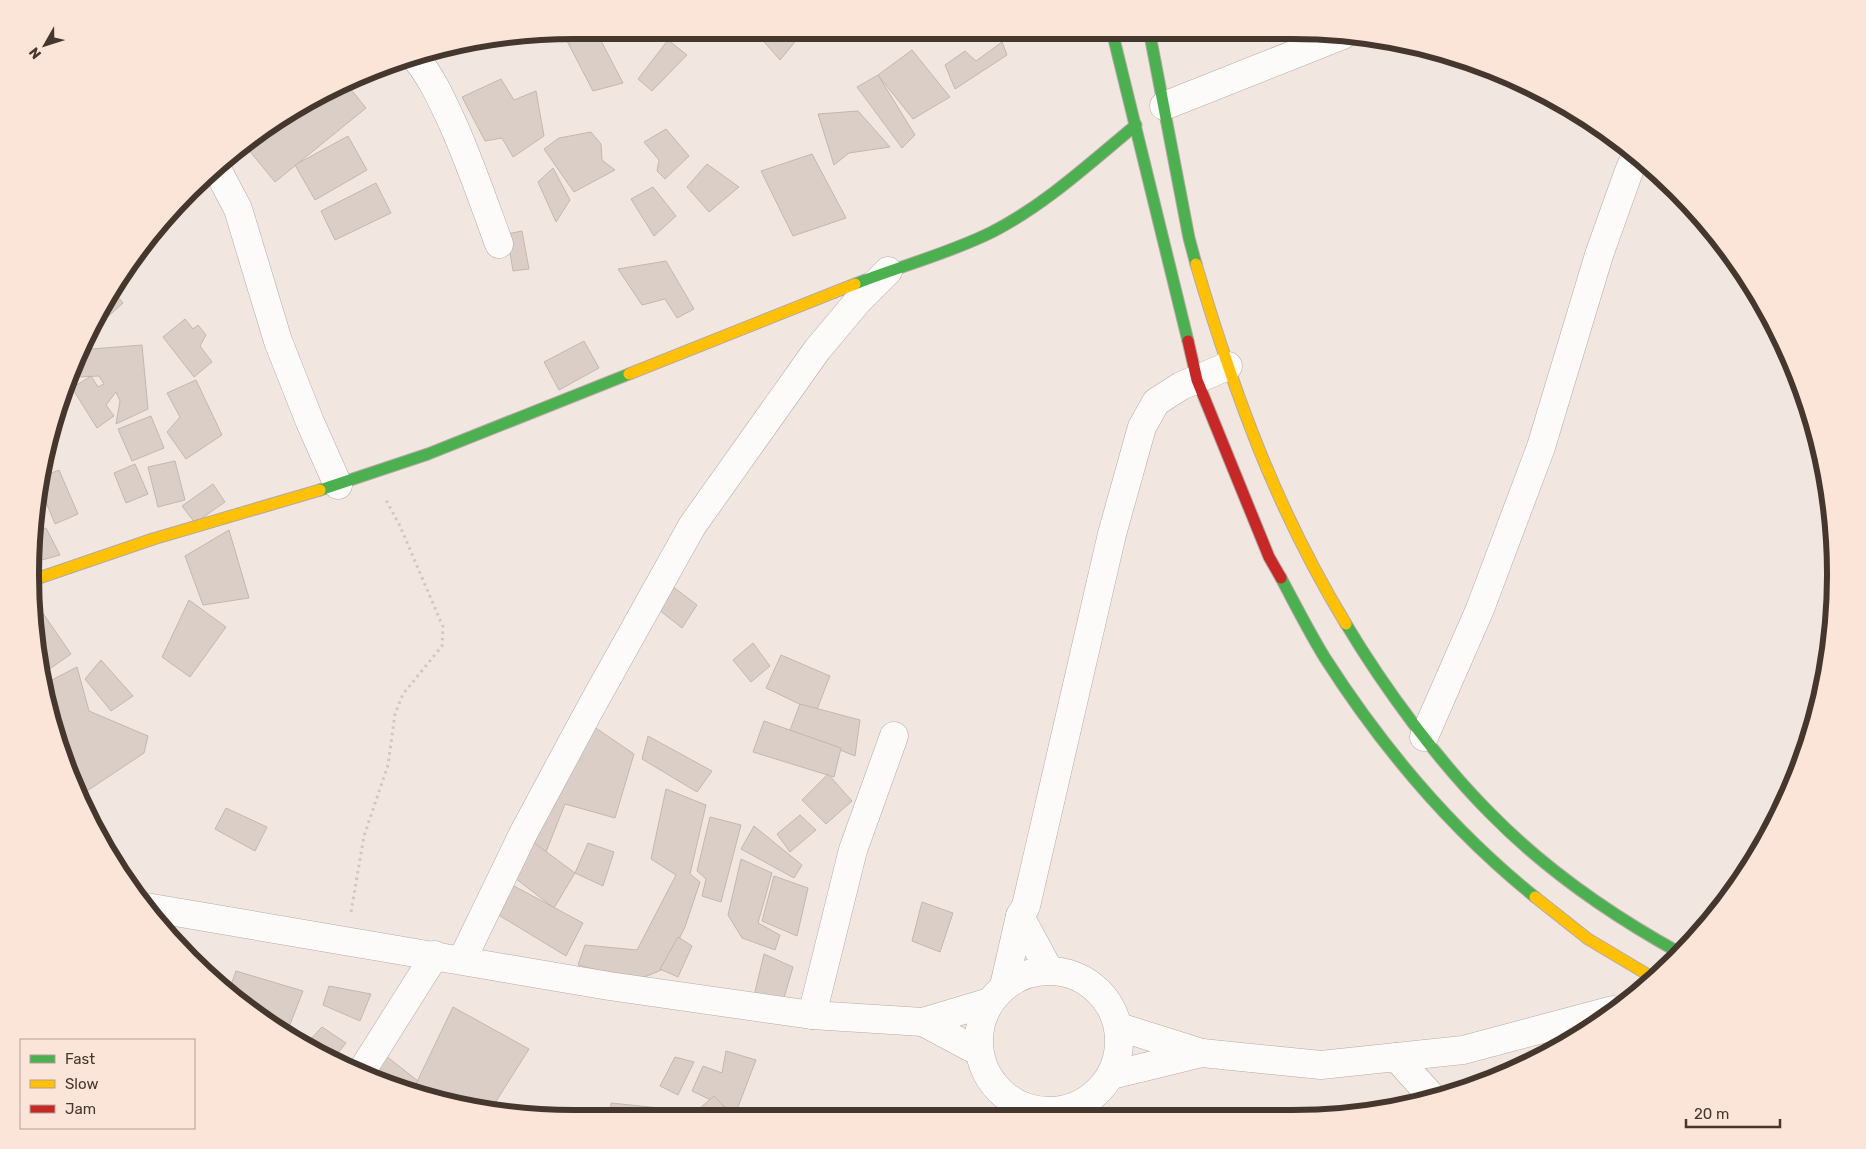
<svg xmlns="http://www.w3.org/2000/svg" width="1866" height="1149" viewBox="0 0 1866 1149" font-family="Rubik,sans-serif">
<style>
.building{fill:#dbcec6;stroke:#c3b8b1}
.lines{fill:none;stroke-linecap:round;stroke-linejoin:round}
.street-casing{stroke:#b4aaa3;stroke-width:29}
.fast-casing{stroke:#b4aaa3;stroke-width:13}
.slow-casing{stroke:#b4aaa3;stroke-width:13}
.jam-casing{stroke:#b4aaa3;stroke-width:13}
.path{stroke:#cec8c5;stroke-width:3;stroke-dasharray:2.5 4;stroke-linecap:butt}
.street{stroke:#fdfbfa;stroke-width:28}
.fast{stroke:#4caf50;stroke-width:11}
.slow{stroke:#ffc107;stroke-width:11}
.jam{stroke:#c62828;stroke-width:11}
.rim{fill:none;stroke:#45372e;stroke-width:6}
</style>
<rect width="100%" height="100%" fill="#f2e7e0"/>
<g class="building">
<path d="M503,35H546L495,47L491,38Z"/>
<path d="M576,35H598L623,83L593,91L567,41Z"/>
<path d="M758,35H797L799,37L780,60Z"/>
<path d="M668,40L687,55L652,91L638,79Z"/>
<path d="M1002,42L1007,55L955,89L945,65L965,51L976,61Z"/>
<path d="M912,50L950,97L913,119L878,75Z"/>
<path d="M878,75L915,135L902,148L857,87Z"/>
<path d="M501,79L514,100L536,91L544,136L513,157L502,138L485,141L462,97Z"/>
<path d="M345,82L366,108L275,182L243,143L333,86Z"/>
<path d="M858,111L890,147L849,153L834,165L818,114Z"/>
<path d="M666,129L689,156L665,179L657,171L659,160L644,142Z"/>
<path d="M591,132L601,144L602,160L615,170L574,192L544,149L559,138Z"/>
<path d="M348,136L367,170L315,200L295,165Z"/>
<path d="M812,154L846,218L793,236L761,171Z"/>
<path d="M707,164L739,187L709,212L687,187Z"/>
<path d="M553,168L570,200L556,222L538,182Z"/>
<path d="M376,183L391,213L335,240L321,211Z"/>
<path d="M653,187L676,216L654,236L631,199Z"/>
<path d="M522,231L529,269L513,271L507,234Z"/>
<path d="M666,261L694,309L677,318L665,299L642,305L618,269Z"/>
<path d="M113,291L123,303L102,322L97,316Z"/>
<path d="M185,319L193,329L198,325L206,335L200,346L212,362L194,377L163,337Z"/>
<path d="M94,321L98,327L85,337L86,333Z"/>
<path d="M584,341L599,368L559,390L544,362Z"/>
<path d="M142,345L148,409L116,424L120,401L116,392L106,405L114,416L97,428L72,388L91,376L98,387L104,384L99,376L78,377L76,358L79,350Z"/>
<path d="M196,380L222,435L186,459L167,432L180,417L167,393Z"/>
<path d="M151,416L164,448L132,461L118,429Z"/>
<path d="M175,461L185,500L158,507L148,467Z"/>
<path d="M135,464L148,494L126,503L114,473Z"/>
<path d="M59,470L78,514L55,524L39,485V478Z"/>
<path d="M213,484L225,502L195,523L182,506Z"/>
<path d="M46,528L60,555L31,563L34,532Z"/>
<path d="M229,530L249,598L203,605L185,556Z"/>
<path d="M668,583L697,605L682,628L654,606Z"/>
<path d="M31,596L71,654L41,675L35,646Z"/>
<path d="M189,600L226,627L190,677L162,657Z"/>
<path d="M753,643L770,666L751,682L733,660Z"/>
<path d="M781,655L830,676L816,712L766,688Z"/>
<path d="M101,660L133,696L111,711L85,679Z"/>
<path d="M77,667L89,711L148,736L144,753L81,795L59,749L44,684Z"/>
<path d="M800,704L860,720L855,756L790,730Z"/>
<path d="M584,720L634,754L615,818L565,804L546,852L520,836Z"/>
<path d="M764,721L841,748L834,777L753,752Z"/>
<path d="M648,736L712,771L697,792L642,759Z"/>
<path d="M828,774L852,801L826,824L802,800Z"/>
<path d="M666,789L706,805L690,874L700,882L685,927L664,969L637,980L578,965L585,945L637,950L676,875L651,859Z"/>
<path d="M226,808L267,827L255,851L215,829Z"/>
<path d="M800,815L816,830L790,852L777,834Z"/>
<path d="M710,817L741,825L721,902L702,896L706,879L697,871Z"/>
<path d="M754,826L802,865L794,878L741,849Z"/>
<path d="M529,839L575,873L554,908L511,875Z"/>
<path d="M588,843L614,852L603,886L575,873Z"/>
<path d="M741,859L772,873L758,923L780,935L775,950L742,938L728,915Z"/>
<path d="M774,876L808,888L797,936L762,921Z"/>
<path d="M501,879L583,923L566,956L487,908Z"/>
<path d="M922,902L953,913L940,952L912,941Z"/>
<path d="M678,937L692,946L678,977L660,969Z"/>
<path d="M764,954L793,967L781,1008L752,1004Z"/>
<path d="M236,971L303,991L289,1027L231,985Z"/>
<path d="M329,986L371,994L360,1021L323,1005Z"/>
<path d="M453,1007L529,1049L490,1111L413,1090Z"/>
<path d="M322,1027L346,1043L333,1059L307,1043Z"/>
<path d="M726,1051L756,1060L736,1112L692,1091L703,1066L722,1073Z"/>
<path d="M381,1052L418,1081L410,1089L366,1078Z"/>
<path d="M675,1057L694,1062L678,1095L660,1086Z"/>
<path d="M714,1096L732,1115H692Z"/>
<path d="M611,1103L660,1108L659,1115H610Z"/>
</g>
<g class="lines">
<g class="street-casing">
<g id="street">
<path d="M414,56C431,76 441,98 452,122C470,162 484,203 499,244"/>
<path d="M1164,106L1343,35"/>
<path d="M217,169L238,209L278,341L310,422L338,485"/>
<path d="M1424,737L1480,609L1541,447L1599,255L1629,171L1636,155"/>
<path d="M146,907L609,986L812,1015L923,1022L990,1002"/>
<path d="M1020,916L1049,970"/>
<path d="M462,960L524,832L590,709L692,526L817,350L858,301L888,271"/>
<circle cx="1049" cy="1041" r="70"/>
<path d="M1004,986L1020,916L1026,906L1112,534L1142,427L1156,402L1181,386L1228,366"/>
<path d="M812,1015L853,850L894,736"/>
<path d="M923,1022L979,1052"/>
<path d="M1119,1027L1202,1053L1321,1065L1463,1050L1613,1010"/>
<path d="M1396,1057L1432,1097"/>
<path d="M360,1074L435,955"/>
<path d="M1112,1075L1202,1053"/>
</g>
</g>
<g class="fast-casing">
<g id="fast">
<path d="M1113,35L1188,341"/>
<path d="M1150,35L1189,238L1196,264"/>
<path d="M855,284C900,266 948,254 992,232C1045,205 1090,163 1136,125"/>
<path d="M320,490L428,454L629,374"/>
<path d="M1281,578C1295,604 1309,632 1325,658C1382,747 1453,831 1535,897"/>
<path d="M1346,624C1385,689 1438,761 1491,814C1546,870 1611,915 1680,953"/>
</g>
</g>
<g class="slow-casing">
<g id="slow">
<path d="M1196,264C1234,393 1276,509 1346,624"/>
<path d="M629,374L855,284"/>
<path d="M30,581L153,539L320,490"/>
<path d="M1535,897L1588,939L1655,979"/>
</g>
</g>
<g class="jam-casing">
<path id="jam" d="M1188,341L1197,380L1269,557L1281,578"/>
</g>
<path class="path" d="M351,912L364,836L388,765L395,714L403,694L442,646L443,627L400,526L386,500"/>
<use href="#street" class="street"/>
<use href="#fast" class="fast"/>
<use href="#slow" class="slow"/>
<use href="#jam" class="jam"/>
</g>
<path d="M0 0H1866V1149H0ZM574 39H1292A535 535 0 0 1 1827 574V575A535 535 0 0 1 1292 1110H574A535 535 0 0 1 39 575V574A535 535 0 0 1 574 39Z" fill="#fae5d8" fill-rule="evenodd"/>
<path class="rim" d="M574 39H1292A535 535 0 0 1 1827 574V575A535 535 0 0 1 1292 1110H574A535 535 0 0 1 39 575V574A535 535 0 0 1 574 39Z"/>
<rect x="20" y="1039" width="175" height="90" fill="#fae5d8" stroke="#b29f94"/>
<rect x="30" y="1055" width="25" height="8" fill="#4caf50" stroke="#b29f94"/>
<text x="65" y="1064" font-size="15" fill="#45372e">Fast</text>
<rect x="30" y="1080" width="25" height="8" fill="#ffc107" stroke="#b29f94"/>
<text x="65" y="1089" font-size="15" fill="#45372e">Slow</text>
<rect x="30" y="1105" width="25" height="8" fill="#c62828" stroke="#b29f94"/>
<text x="65" y="1114" font-size="15" fill="#45372e">Jam</text>
<g transform="translate(45 45) rotate(231)" stroke="#fae5d8" stroke-width="4" paint-order="stroke">
<path d="M0-4L9 19L0 12L-9 19Z" fill="#45372e"/>
<text y="-8" font-size="14" font-weight="bold" text-anchor="middle" fill="#45372e">N</text>
</g>
<path d="M1686 1119v8h94v-8" fill="none" stroke="#45372e" stroke-width="2.5"/>
<text x="1694" y="1119" font-size="15" fill="#45372e" stroke="#fae5d8" stroke-width="4" paint-order="stroke">20 m</text>
</svg>
